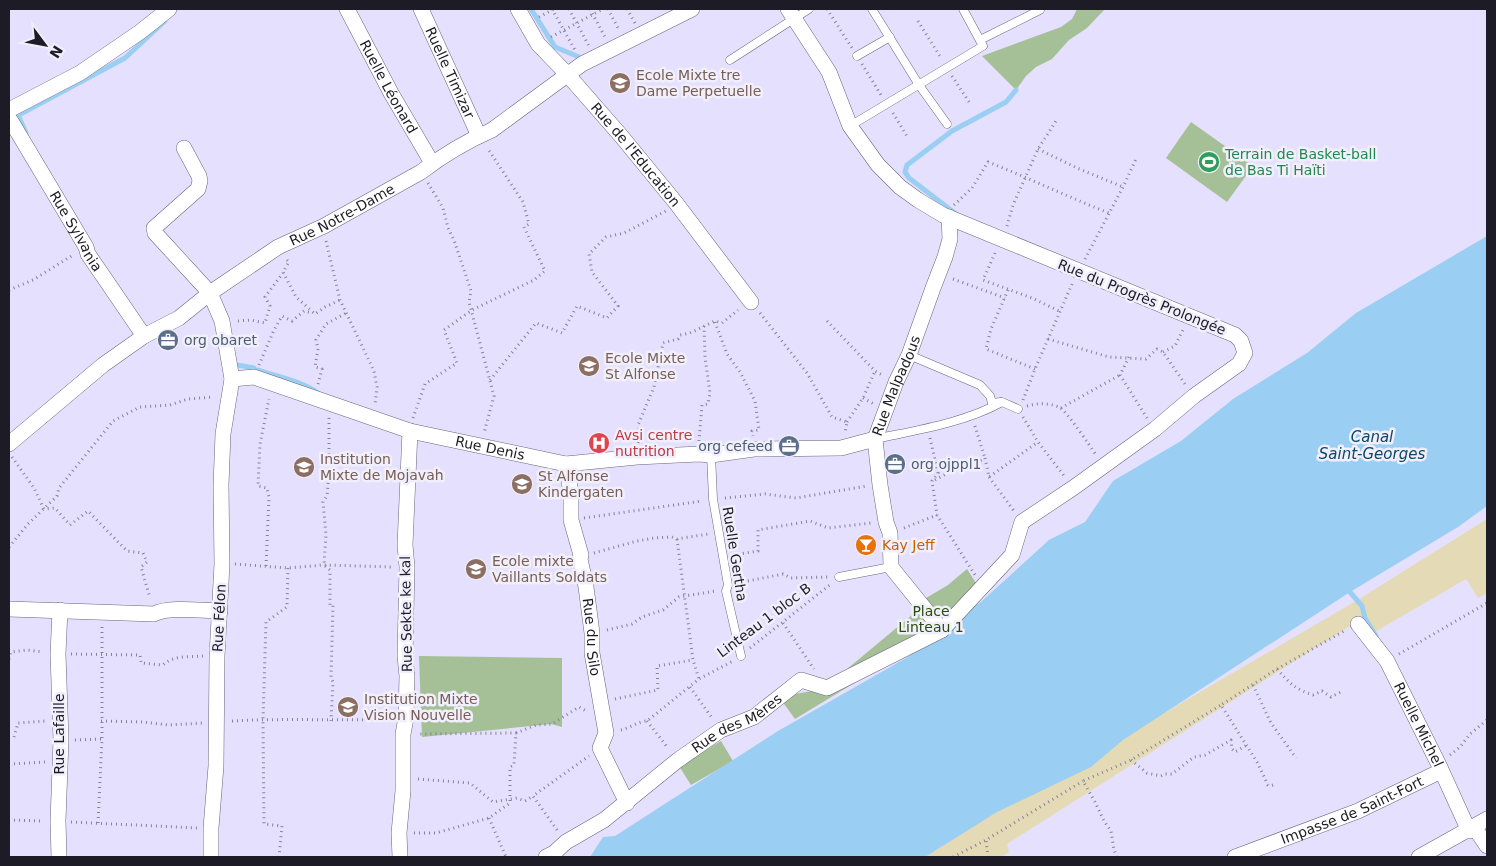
<svg xmlns="http://www.w3.org/2000/svg" width="1496" height="866" viewBox="0 0 1496 866" font-family="'DejaVu Sans',sans-serif">
<style>
.green{fill:#a5c096}
.sand{fill:#e4dbb6}
.water{fill:#9bcef3}
.lines{fill:none;stroke-linecap:round;stroke-linejoin:round}
.stream{stroke:#9bcef3;stroke-width:5}
.lane-casing{stroke:#69657e;stroke-width:9}
.street-casing{stroke:#69657e;stroke-width:16}
.path{stroke:#868397;stroke-width:3;stroke-dasharray:1 4;stroke-linecap:butt}
.lane{stroke:#fff;stroke-width:8}
.street{stroke:#fff;stroke-width:15}
.labels{text-anchor:middle;dominant-baseline:central;stroke-width:5;stroke-linejoin:round;paint-order:stroke}
.street-label{font-size:14px;fill:#1d1b26;stroke:#f1effb}
.education-label{font-size:14px;fill:#785e54;stroke:#f1effb;text-anchor:start}
.leisure-label{font-size:14px;fill:#27864d;stroke:#f1effb;text-anchor:start}
.service-label{font-size:14px;fill:#4e5e75;stroke:#f1effb;text-anchor:start}
.health-label{font-size:14px;fill:#be3a42;stroke:#f1effb;text-anchor:start}
.food-label{font-size:14px;fill:#c56008;stroke:#f1effb;text-anchor:start}
.park-label{font-size:14px;fill:#284d06;stroke:#f1effb}
.water-label{font-size:15px;font-style:italic;fill:#08486a;stroke:#f1effb}
</style>
<rect width="100%" height="100%" fill="#e4e0fd"/>
<g class="green">
<path d="M1077,9H1105L1087,28L1069,40L1052,59L1036,67L1026,76L1016,90L982,56L1061,27L1072,19Z"/>
<path d="M1191,122L1253,166L1227,202L1166,158Z"/>
<path d="M967,569L983,594L942,630L795,719L779,697L823,689L918,610L916,604L948,585Z"/>
<path d="M419,656L562,658V727L551,724L422,737Z"/>
<path d="M721,741L733,761L691,785L679,766Z"/>
</g>
<path class="sand" d="M1487,519V593L1478,598L1466,579L1361,640L1350,626L1007,844L1009,852L1001,857H920L926,852L1356,601Z"/>
<path class="water" d="M1487,236V506L1458,527L1350,592L1123,740L1091,767L997,812L925,857H590L603,837L615,836L778,731L906,658L982,601L1049,540L1085,522L1113,481L1181,441L1233,399L1307,353L1356,313Z"/>
<g class="lines">
<g class="stream">
<path d="M531,9L555,47L584,59"/>
<path d="M18,115L26,133"/>
<path d="M15,117L125,58L165,21"/>
<path d="M956,214L909,178L905,172L907,165L952,131L1006,102L1016,90"/>
<path d="M237,365L254,368"/>
<path d="M258,370C278,377 301,381 318,393"/>
<path d="M1350,592L1362,606L1365,618L1376,636"/>
</g>
<g class="lane-casing">
<g id="lane">
<path d="M872,9L919,85L947,124"/>
<path d="M980,40L1040,10"/>
<path d="M857,56L890,37"/>
<path d="M730,60L809,9"/>
<path d="M850,126L983,46L963,9"/>
<path d="M909,355L980,385L990,396L992,403L1001,402"/>
<path d="M875,439C917,430 964,423 1002,402L1018,409"/>
<path d="M711,455L713,499L728,585L726,591L741,656"/>
<path d="M839,577L891,567"/>
</g>
</g>
<g class="street-casing">
<g id="street">
<path id="s1" d="M347,9L391,93L432,163"/>
<path id="s2" d="M421,9L479,136"/>
<path id="s3" d="M518,9L538,44L567,74L622,137L676,203L751,302"/>
<path d="M9,110L80,73L140,32L169,9"/>
<path id="s4" d="M11,121L86,247L88,254L144,336"/>
<path d="M184,148L199,176L200,181L198,189L154,228L155,233L210,293L222,321L232,379L223,434L221,485L222,564L217,656L216,766L211,828V857"/>
<path id="s5" d="M232,379L254,377L410,431L566,464L637,457L699,454L711,455L754,449L841,448L875,439"/>
<path id="s6" d="M9,444L103,365L144,336L179,318L210,293L278,247L324,226L421,172C442,156 467,141 492,130L582,64L692,9"/>
<path id="s7" d="M566,464L571,493V520L581,555L580,559L586,587L592,633V653L606,733L600,748L627,803"/>
<path d="M9,609L154,614C169,606 203,611 220,611"/>
<path id="s8" d="M1358,624L1387,661L1438,763L1469,831"/>
<path id="s9" d="M942,630L891,567L890,533L886,522L880,485L875,439L896,382L909,355L933,288L945,257L950,239L949,217"/>
<path d="M1474,827L1487,846"/>
<path d="M59,857L58,821L61,740L58,654L60,610"/>
<path d="M400,857L399,833L403,791V734L406,718L407,676L405,656L407,567L405,545L410,431"/>
<path id="s10" d="M546,857L554,853L566,842L604,820L678,760L721,730L754,717L801,680L827,688L942,630L1012,555L1022,522L1073,488L1155,429L1194,396L1239,364L1245,353L1241,341L1235,335L943,215L918,200L900,187L878,165L850,126L829,72L788,9"/>
<path id="s11" d="M1235,857L1358,811L1441,771"/>
<path d="M1419,857L1487,819"/>
</g>
</g>
<g class="path">
<path d="M552,9L576,52"/>
<path d="M569,9L589,46"/>
<path d="M590,9L605,37"/>
<path d="M608,9L619,30"/>
<path d="M627,9L635,23"/>
<path d="M827,9L852,48"/>
<path d="M539,17L554,9"/>
<path d="M918,21L941,58"/>
<path d="M551,37L603,9"/>
<path d="M862,64L881,95"/>
<path d="M952,76L969,102"/>
<path d="M893,113L908,138"/>
<path d="M1038,149L1077,168L1123,187"/>
<path d="M428,183L443,208L448,228L454,240L471,291L469,302L494,396L484,433"/>
<path d="M954,205L972,188L988,162C1029,178 1068,197 1109,213"/>
<path d="M1007,226L1013,205L1038,149L1056,121"/>
<path d="M326,241L340,300L374,371L377,387L375,405"/>
<path d="M995,253L983,280L1032,298L1059,311"/>
<path d="M1085,259L1123,187L1137,157"/>
<path d="M287,260L289,262L283,272L296,297L315,314L325,307L340,300"/>
<path d="M953,279L1005,298"/>
<path d="M9,290L33,280L73,255"/>
<path d="M1008,290L991,329L986,349L1035,369"/>
<path d="M760,313L807,373L832,417L847,422L845,433"/>
<path d="M238,321L251,320L265,323L270,306L265,297L283,273"/>
<path d="M827,321L875,371L882,375"/>
<path d="M715,322L727,354L740,372L755,401L759,430L752,431L753,436"/>
<path d="M1048,339L1109,357L1146,359L1157,349L1163,352L1185,384"/>
<path d="M1163,352L1175,346L1183,330"/>
<path d="M1129,357L1120,375L1147,418"/>
<path d="M259,365L274,330L282,316L292,321L304,311L312,313"/>
<path d="M490,380L536,323L562,333L577,306L607,318L618,306L592,272L589,254L606,237L624,233L666,211"/>
<path d="M318,384L322,369L315,367L318,349L316,340L326,324L346,313"/>
<path d="M863,398L874,404"/>
<path d="M1023,400L1035,369L1072,284"/>
<path d="M1027,406C1038,403 1048,403 1059,407C1066,410 1090,446 1096,455"/>
<path d="M1061,408L1120,375"/>
<path d="M1023,417L1038,442L1065,477"/>
<path d="M329,418V474L327,496L323,502L326,535L324,565L330,570V605H333L331,677L333,682L331,721"/>
<path d="M413,418L425,384L457,363L444,330L472,310L534,280L545,271L524,227L529,224L523,202L488,149"/>
<path d="M847,422L863,398L875,371"/>
<path d="M975,426L985,458"/>
<path d="M930,438L938,473L932,481L937,515L975,575"/>
<path d="M699,441L702,405L708,404L710,393L705,357L704,326"/>
<path d="M638,443L640,430L638,425L654,387L663,343L678,339L680,335L690,333L715,321L722,323L738,310"/>
<path d="M12,457L34,488L44,509L55,508L70,525L88,511L127,551L143,553L147,562L141,567L150,598"/>
<path d="M989,477L1014,511"/>
<path d="M935,480L957,468L978,462L985,458L989,477L1038,442"/>
<path d="M725,498L765,494L796,498L867,486"/>
<path d="M584,518L702,501"/>
<path d="M904,528L937,515"/>
<path d="M677,539L693,660L699,679"/>
<path d="M9,547L28,524L57,496L59,488L113,421L140,407L170,405L188,399L213,397"/>
<path d="M594,553L637,541L654,538L672,537L677,539L708,534"/>
<path d="M733,555L758,551V530L810,521L828,528L871,523"/>
<path d="M235,564L288,568L324,565L394,567"/>
<path d="M266,566L269,497L267,488L258,486L260,444L269,399"/>
<path d="M738,583L783,574L791,578L828,577"/>
<path d="M783,623L814,669"/>
<path d="M607,630L632,624L642,617L663,610L679,597L716,591"/>
<path d="M750,648L831,584"/>
<path d="M71,654L140,655L141,663L163,665C173,655 190,657 204,656"/>
<path d="M1399,654L1487,603"/>
<path d="M9,659L11,652L27,650L43,652"/>
<path d="M1277,669C1289,683 1295,689 1313,695L1322,691L1331,697L1343,691"/>
<path d="M1253,685L1271,723L1296,758"/>
<path d="M690,687L712,718"/>
<path d="M615,699L658,690L657,666L693,660"/>
<path d="M9,700H10"/>
<path d="M101,721L142,722L169,725L203,723"/>
<path d="M232,721C284,718 337,721 390,719"/>
<path d="M647,721L668,748"/>
<path d="M621,730C630,728 639,721 647,721L699,679L733,661"/>
<path d="M516,733L536,725L552,724L579,707L588,712"/>
<path d="M9,737H14L18,723L46,721"/>
<path d="M75,740L102,739"/>
<path d="M1450,755L1460,747L1470,734L1487,720"/>
<path d="M1131,760L1147,773L1161,776L1165,774H1172L1194,757L1205,755L1231,740L1232,749L1235,752L1247,745"/>
<path d="M9,764L46,762"/>
<path d="M418,779L470,783L493,802L517,798L525,801L533,796"/>
<path d="M1273,785L1270,786L1268,785L1257,762L1221,705L1277,669L1346,630"/>
<path d="M489,818L506,857"/>
<path d="M9,820L43,821"/>
<path d="M71,822L198,828"/>
<path d="M98,823L102,739V626"/>
<path d="M557,830L533,796L589,756"/>
<path d="M414,833H436L489,818L510,803V767L514,765L516,733L419,734"/>
<path d="M279,857L282,826L264,824L263,719L266,622L287,607L288,568"/>
<path d="M953,857L986,840"/>
<path d="M988,857L986,840L1083,781"/>
<path d="M1117,857L1114,850L1111,831L1104,821L1095,802L1083,781L1131,760L1221,705"/>
</g>
<use href="#lane" class="lane"/>
<use href="#street" class="street"/>
</g>
<defs>
<g id="school-disc" transform="scale(1.125)"><circle r="9.5" fill="#8d6e63" stroke="#f1effb"/><path d="M0-5L7-2L0 1L-7-2ZM-4 1L0 2.5L4 1V4Q0 6-4 4Z" fill="#fff"/></g>
<g id="stadium-disc" transform="scale(1.125)"><circle r="9.5" fill="#2e9e5b" stroke="#f1effb"/><path d="M0-5a6.5 5 0 1 0 0 10a6.5 5 0 1 0 0-10ZM-3.5-1.8h7v3.6h-7Z" fill="#fff"/></g>
<g id="office-disc" transform="scale(1.125)"><circle r="9.5" fill="#5c6f8a" stroke="#f1effb"/><path d="M-6-3h4V-5.5h4V-3h4V5H-6ZM-1-4.5V-3h2v-1.5ZM-6 0V1H6V0Z" fill="#fff"/></g>
<g id="hospital-disc" transform="scale(1.125)"><circle r="9.5" fill="#e0444e" stroke="#f1effb"/><path d="M-5-5h3v3.5h4V-5h3V5h-3V1.5h-4V5h-3Z" fill="#fff"/></g>
<g id="bar-disc" transform="scale(1.125)"><circle r="9.5" fill="#e8710a" stroke="#f1effb"/><path d="M-6-5H6L.8 .8V4.5H3.5V6h-7V4.5H-.8V.8Z" fill="#fff"/></g>
</defs>
<g fill-rule="evenodd">
<use href="#school-disc" x="620" y="83"/>
<use href="#stadium-disc" x="1209" y="162"/>
<use href="#office-disc" x="168" y="340"/>
<use href="#school-disc" x="589" y="366"/>
<use href="#hospital-disc" x="599" y="443"/>
<use href="#office-disc" x="789" y="446"/>
<use href="#office-disc" x="895" y="464"/>
<use href="#school-disc" x="304" y="467"/>
<use href="#school-disc" x="522" y="484"/>
<use href="#bar-disc" x="866" y="545"/>
<use href="#school-disc" x="476" y="569"/>
<use href="#school-disc" x="348" y="707"/>
</g>
<g class="labels">
<g class="street-label">
<text stroke="none"><textPath href="#s2" startOffset="70">Ruelle Timizar</textPath></text>
<text stroke="none"><textPath href="#s1" startOffset="88">Ruelle Léonard</textPath></text>
<text stroke="none"><textPath href="#s3" startOffset="188">Rue de l'Education</textPath></text>
<text stroke="none"><textPath href="#s6" startOffset="406">Rue Notre-Dame</textPath></text>
<text stroke="none"><textPath href="#s4" startOffset="128">Rue Sylvania</textPath></text>
<text transform="translate(1142 297) rotate(22)">Rue du Progrès Prolongée</text>
<text stroke="none"><textPath href="#s9" startOffset="268">Rue Malpadous</textPath></text>
<text stroke="none"><textPath href="#s5" startOffset="269">Rue Denis</textPath></text>
<text transform="translate(735 554) rotate(81)">Ruelle Gertha</text>
<text transform="translate(406 614) rotate(-91)">Rue Sekte ke kal</text>
<text transform="translate(219 618) rotate(-87)">Rue Félon</text>
<text transform="translate(764 620) rotate(-37)">Linteau 1 bloc B</text>
<text stroke="none"><textPath href="#s7" startOffset="176">Rue du Silo</textPath></text>
<text stroke="none"><textPath href="#s10" startOffset="234">Rue des Mères</textPath></text>
<text stroke="none"><textPath href="#s8" startOffset="118">Ruelle Michel</textPath></text>
<text transform="translate(59 734) rotate(-90)">Rue Lafaille</text>
<text stroke="none"><textPath href="#s11" startOffset="126">Impasse de Saint-Fort</textPath></text>
</g>
<g class="education-label">
<text x="636" y="75">Ecole Mixte tre<tspan x="636" dy="16">Dame Perpetuelle</tspan></text>
<text x="605" y="358">Ecole Mixte<tspan x="605" dy="16">St Alfonse</tspan></text>
<text x="320" y="459">Institution<tspan x="320" dy="16">Mixte de Mojavah</tspan></text>
<text x="538" y="476">St Alfonse<tspan x="538" dy="16">Kindergaten</tspan></text>
<text x="492" y="561">Ecole mixte<tspan x="492" dy="16">Vaillants Soldats</tspan></text>
<text x="364" y="699">Institution Mixte<tspan x="364" dy="16">Vision Nouvelle</tspan></text>
</g>
<g class="leisure-label">
<text x="1225" y="154">Terrain de Basket-ball<tspan x="1225" dy="16">de Bas Ti Haïti</tspan></text>
</g>
<g class="service-label">
<text x="184" y="340">org obaret</text>
<text x="773" y="446" text-anchor="end">org cefeed</text>
<text x="911" y="464">org ojppl1</text>
</g>
<g class="health-label">
<text x="615" y="435">Avsi centre<tspan x="615" dy="16">nutrition</tspan></text>
</g>
<g class="food-label">
<text x="882" y="545">Kay Jeff</text>
</g>
<g class="park-label">
<text x="931" y="611">Place<tspan x="931" dy="16">Linteau 1</tspan></text>
</g>
<g class="water-label">
<text x="1372" y="437">Canal<tspan x="1372" dy="17">Saint-Georges</tspan></text>
</g>
</g>
<rect width="1496" height="866" fill="none" stroke="#1d1b26" stroke-width="20"/>
<g transform="translate(45 45) rotate(122)" stroke="#f1effb" stroke-width="4" paint-order="stroke">
<path d="M0-4L9 19L0 12L-9 19Z" fill="#1d1b26"/>
<text y="-8" font-size="14" font-weight="bold" text-anchor="middle" fill="#1d1b26">N</text>
</g>
</svg>
